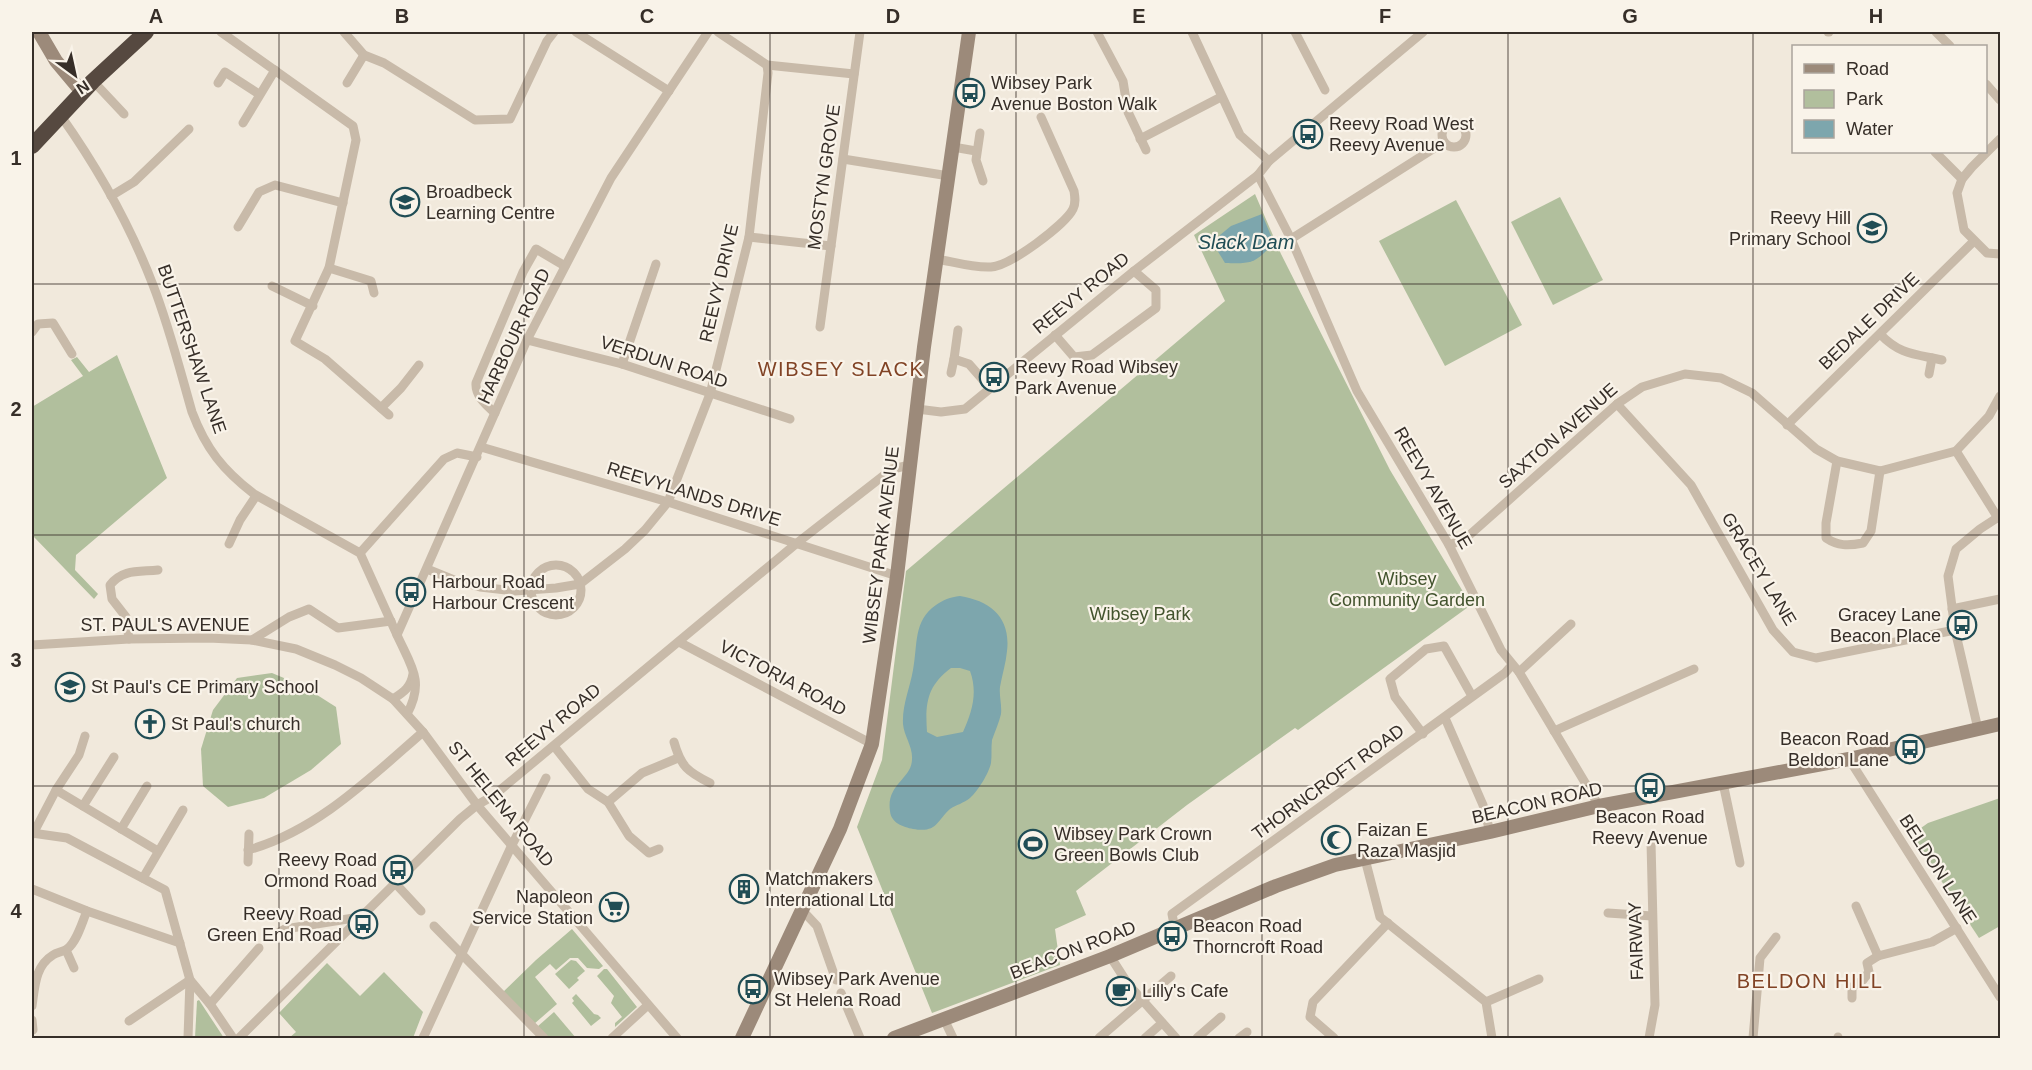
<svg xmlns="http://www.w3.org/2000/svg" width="2032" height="1070" viewBox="0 0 2032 1070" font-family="Helvetica,sans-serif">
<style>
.green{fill:#b1bf9d}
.water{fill:#7da6ad;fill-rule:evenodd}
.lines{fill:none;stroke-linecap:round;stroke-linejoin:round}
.street{stroke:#c8baa9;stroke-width:9}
.secondary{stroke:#9c8a7a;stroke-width:14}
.highway{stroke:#564940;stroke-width:16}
.grid{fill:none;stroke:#362e28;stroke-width:1.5;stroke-opacity:0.55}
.labels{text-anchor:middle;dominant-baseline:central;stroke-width:4.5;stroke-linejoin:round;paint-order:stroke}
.poi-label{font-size:18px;fill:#362e28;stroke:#f9f3e9;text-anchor:start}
.street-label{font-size:18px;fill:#362e28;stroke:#f9f3e9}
.park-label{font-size:18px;fill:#42532d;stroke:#f9f3e9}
.water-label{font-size:20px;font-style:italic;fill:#204d55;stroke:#f9f3e9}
.neighbourhood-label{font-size:20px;letter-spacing:1.5px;fill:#814325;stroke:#f9f3e9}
.neatline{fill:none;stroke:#362e28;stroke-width:2}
.grid-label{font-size:20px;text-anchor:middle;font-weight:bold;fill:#362e28}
</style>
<rect width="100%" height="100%" fill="#f1e9dc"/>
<g class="green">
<path d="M1255,194L1281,254L1390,470L1471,605L1298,730L1295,728L1187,805L1076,891L1086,915L1055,929L1060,965L932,1013L857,827L882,760L906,571L1225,301L1194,235Z"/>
<path d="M1560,197L1603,280L1553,305L1511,222Z"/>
<path d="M1456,200L1522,325L1445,366L1379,241Z"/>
<path d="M117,355L167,478L76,555L75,570L98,594L94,599L34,537L32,528V407L83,376L71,360L77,357L89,372Z"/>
<path d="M272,673L303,686L336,707L341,744L311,770L264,798L228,807L203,786L201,749L213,710L237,678Z"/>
<path d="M2000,798V926L1979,938L1911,835L1928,823Z"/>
<path d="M572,929L603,966L599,969L587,968L578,958H570L556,970L550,964L535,977L557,1004L534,1024L502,993L536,960Z"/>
<path d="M571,960L576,961L585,971L577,978L579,980L569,989L555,974Z"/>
<path d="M327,963L360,996L384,972L423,1012L413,1038H289L296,1032L279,1013Z"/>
<path d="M604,969H607L637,1007L615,1027V1023L622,1017L611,1003L614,996L597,976Z"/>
<path d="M576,994L594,1014L598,1015L601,1018L591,1026L572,1003L574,1001L572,998Z"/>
<path d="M199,1000L224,1038H195L197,1001Z"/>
<path d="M554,1012L576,1038H548L537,1027Z"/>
</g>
<g class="water">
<path d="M1262,214L1274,243C1255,263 1253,264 1225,263L1217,250L1220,235L1231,226Z"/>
<path d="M960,596C991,601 1011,618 1007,651C1006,663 1002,675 1000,687C999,696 1002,705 1001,714C999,723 995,731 992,740C991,748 992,755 991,763C989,773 978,791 970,798C964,803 956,805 950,809C936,822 937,833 913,829C903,827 891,823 890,811C886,784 912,779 912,759C913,747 904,736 903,724C902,705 910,688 913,670C918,644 913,621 936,605C943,600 950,597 960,596ZM951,668H960L970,671C978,693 972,712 963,732L937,737L927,732C925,703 927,686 951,668Z"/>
</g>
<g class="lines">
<g class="street">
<path d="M221,32L353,126L356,140L329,268L295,341L325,359L389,415"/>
<path d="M344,32L364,55L384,63L475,120L510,119L547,41L554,32"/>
<path d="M576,32L669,91"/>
<path d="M718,32L767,65L854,74"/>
<path d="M1097,32L1123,81L1128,112L1146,150"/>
<path d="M1192,32L1240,135L1269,161"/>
<path d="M1295,32L1325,90"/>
<path d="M1828,32H1829"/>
<path d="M1936,32L1950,46"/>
<path d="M93,81L124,114"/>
<path d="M218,83L225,72L259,94"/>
<path d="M347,83L364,55"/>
<path d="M1986,84L2000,100"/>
<path d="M61,116C97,167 130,225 153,285C169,326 180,370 192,412C206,449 223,470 254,494L360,553L397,635"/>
<circle cx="1454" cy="135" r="12"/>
<path d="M243,123L275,70"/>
<path d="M980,133L976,160L983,181"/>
<path d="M1140,139L1221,97"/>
<path d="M2000,139L1972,167L1962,179L1957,193L1964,230L1987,253L2000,254"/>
<path d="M953,147L976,151"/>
<path d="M1935,152L1962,179"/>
<path d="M843,159L949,176"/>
<path d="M1258,175L1291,239L1357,391L1449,545L1501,650L1519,672L1599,806"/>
<path d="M111,196L134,182L189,129"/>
<path d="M238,227L259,192L275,185L343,203"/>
<path d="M749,237L831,246"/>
<path d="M1291,239L1444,142"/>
<path d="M937,259C954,262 973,268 991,267C1010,266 1065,225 1073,209C1076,203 1075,197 1074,191L1041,117"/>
<path d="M329,268L371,281L374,293"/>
<path d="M272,286L313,306"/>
<path d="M820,327L860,32"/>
<path d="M958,330L954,359L969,364L990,388"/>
<path d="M32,332L38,324L53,323L72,354"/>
<path d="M1880,334C1900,355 1915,354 1942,360"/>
<path d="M1055,335L1074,357L1092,355L1156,308V290L1134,271"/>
<path d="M527,340L622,364L790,419"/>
<path d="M622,364L656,264"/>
<path d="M951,373L954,359"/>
<path d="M1929,374L1932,358"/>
<path d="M1617,404L1691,485L1773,630L1793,652L1816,658L1955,630"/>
<path d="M381,408L401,388L419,365"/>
<path d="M917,409L941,412L965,409L1134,271L1258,175L1269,161L1423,32"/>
<path d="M495,413C486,405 475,396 476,383L523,272L536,249L565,266"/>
<path d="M1787,425L1974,241"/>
<path d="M481,447L668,502L897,576"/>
<path d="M1956,451L1998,518"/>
<path d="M1837,461L1826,523V538C1838,546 1848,546 1863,543L1871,531L1880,471"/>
<path d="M229,544L240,520L256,496"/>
<path d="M1449,545L1465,539L1617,404L1642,387L1685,374L1721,378L1752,393L1816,449L1837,461L1880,471L1956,451L1989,416L2000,396"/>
<path d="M360,553L444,459L457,453L477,457"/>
<circle cx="556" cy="590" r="25"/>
<path d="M427,569L454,580L480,587L514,591L556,588L580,584L625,549L645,530L668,502L710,394L749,237L768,73L767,65"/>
<path d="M1952,609L2000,599"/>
<path d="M129,639L126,617L112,599L110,585C123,569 138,572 158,570"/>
<path d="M252,640L289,617L309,609L338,628L391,621"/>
<path d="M679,642L872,744"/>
<path d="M32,645L129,639L208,638L252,640L296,649L335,665L361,678L393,699L423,732L477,805L677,1038"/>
<path d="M1519,672L1571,624"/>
<path d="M393,699C404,692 411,687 413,674"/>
<path d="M407,714C425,681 411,666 397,635L527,340L611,178L708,32"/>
<path d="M1445,718L1483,805L1490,832"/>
<path d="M1978,729L1955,630L1948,576L1956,549L1980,529L2000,516"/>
<path d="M1554,731L1694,669"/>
<path d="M1423,734L1395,697L1390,679L1426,649L1444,646L1472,696"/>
<path d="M674,742C681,767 688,772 710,783"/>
<path d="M554,746L588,789L608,802L629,836L649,853L659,849"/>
<path d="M1849,759L2000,997"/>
<path d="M1723,783L1740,863"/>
<path d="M56,790L158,851"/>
<path d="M608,802L642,773L678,758"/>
<path d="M83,806L114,757"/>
<path d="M121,829L147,786"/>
<path d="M32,833L67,838L165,890L190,980L188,1038"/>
<path d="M33,834L56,790L79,755L85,736"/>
<path d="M248,850C317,831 371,777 423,732"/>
<path d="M1365,859L1380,917L1486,1002L1492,1038"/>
<path d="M248,862L249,834"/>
<path d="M143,878L183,810"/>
<path d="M395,883L421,911"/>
<path d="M32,889L87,911L180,943"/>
<path d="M1856,906L1878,956L1932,942L1957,928"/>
<path d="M802,910L817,926L836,980"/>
<path d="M1608,913L1652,916"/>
<path d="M434,926L544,1038"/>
<path d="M1175,929L1172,914L1505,673L1512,665"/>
<path d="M274,935L285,929L360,917"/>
<path d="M66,950L74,968"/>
<path d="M1110,956L1128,984L1176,1038"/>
<path d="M841,993L860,1038"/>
<path d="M1852,998V987L1863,980L1869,972L1867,963L1878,956"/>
<path d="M1486,1002L1539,979"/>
<path d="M210,1004L259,948"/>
<path d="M32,1006C35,986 35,966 53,955C57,952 63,952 67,949C77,942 82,922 87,911"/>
<path d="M944,1019L953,1038"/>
<path d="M32,1020L33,1030"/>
<path d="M129,1021L190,980L210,1004L233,1038"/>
<path d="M239,1038L460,819L477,805L493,796L797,543L892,469L910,465"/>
<path d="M423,1038L511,847L546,778"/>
<path d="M612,1038L648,1005"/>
<path d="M1099,1038L1171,976"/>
<path d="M1145,1038L1162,1023"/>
<path d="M1197,1038L1221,1017"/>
<path d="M1239,1038L1247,1032"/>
<path d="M1334,1038L1310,1017L1313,1002L1388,923"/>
<path d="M1649,1038L1655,1005L1651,842"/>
<path d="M1753,1038L1760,958L1776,937"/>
<path d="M1838,1038V1037"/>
</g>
<g class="secondary">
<path d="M39,32L56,61L82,92"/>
<path d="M742,1038L840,829L872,744L897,576L924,347L969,32"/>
<path d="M894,1038L1110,956L1276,886L1335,865L1490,832L1599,806L1849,759L2000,724"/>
</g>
<path class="highway" d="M32,146L93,81L146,32"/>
</g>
<path class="grid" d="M279,32V1038M524,32V1038M770,32V1038M1016,32V1038M1262,32V1038M1508,32V1038M1753,32V1038M32,284H2000M32,535H2000M32,786H2000"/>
<defs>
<g id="bus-ring" transform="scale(1.5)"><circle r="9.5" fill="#f9f3e9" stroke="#204d55" stroke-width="1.5"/><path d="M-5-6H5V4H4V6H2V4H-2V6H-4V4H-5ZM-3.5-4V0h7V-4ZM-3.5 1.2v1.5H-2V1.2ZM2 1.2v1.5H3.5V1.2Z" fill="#204d55"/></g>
<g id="school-ring" transform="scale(1.5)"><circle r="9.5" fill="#f9f3e9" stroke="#204d55" stroke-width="1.5"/><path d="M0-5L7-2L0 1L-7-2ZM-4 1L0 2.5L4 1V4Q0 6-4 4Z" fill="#204d55"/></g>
<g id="church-ring" transform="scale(1.5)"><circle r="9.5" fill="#f9f3e9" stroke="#204d55" stroke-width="1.5"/><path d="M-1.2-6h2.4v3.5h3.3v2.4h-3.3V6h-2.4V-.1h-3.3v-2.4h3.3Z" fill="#204d55"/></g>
<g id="mosque-ring" transform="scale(1.5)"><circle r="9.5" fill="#f9f3e9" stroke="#204d55" stroke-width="1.5"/><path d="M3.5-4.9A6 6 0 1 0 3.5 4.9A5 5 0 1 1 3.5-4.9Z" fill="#204d55"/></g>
<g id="stadium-ring" transform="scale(1.5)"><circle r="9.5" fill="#f9f3e9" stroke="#204d55" stroke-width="1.5"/><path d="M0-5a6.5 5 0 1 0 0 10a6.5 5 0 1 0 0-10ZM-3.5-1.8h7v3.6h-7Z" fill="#204d55"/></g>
<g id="building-ring" transform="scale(1.5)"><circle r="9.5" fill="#f9f3e9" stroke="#204d55" stroke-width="1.5"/><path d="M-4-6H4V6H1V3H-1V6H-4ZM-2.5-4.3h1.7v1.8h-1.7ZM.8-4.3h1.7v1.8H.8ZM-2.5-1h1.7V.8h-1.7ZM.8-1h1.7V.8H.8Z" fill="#204d55"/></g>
<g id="supermarket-ring" transform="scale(1.5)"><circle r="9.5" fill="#f9f3e9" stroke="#204d55" stroke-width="1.5"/><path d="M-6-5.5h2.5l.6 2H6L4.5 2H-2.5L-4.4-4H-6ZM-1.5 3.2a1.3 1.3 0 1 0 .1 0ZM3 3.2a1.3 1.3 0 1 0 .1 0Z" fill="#204d55"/></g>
<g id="cafe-ring" transform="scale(1.5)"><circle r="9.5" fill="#f9f3e9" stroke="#204d55" stroke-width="1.5"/><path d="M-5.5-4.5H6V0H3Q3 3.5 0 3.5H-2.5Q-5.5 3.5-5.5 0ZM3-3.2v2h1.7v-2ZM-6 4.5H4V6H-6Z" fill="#204d55"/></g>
</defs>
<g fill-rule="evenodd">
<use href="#bus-ring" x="970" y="93"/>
<use href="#bus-ring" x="1308" y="134"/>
<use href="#school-ring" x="405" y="202"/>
<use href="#school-ring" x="1872" y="228"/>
<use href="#bus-ring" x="994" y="377"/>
<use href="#bus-ring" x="411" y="592"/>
<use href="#bus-ring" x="1962" y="625"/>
<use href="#school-ring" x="70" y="687"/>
<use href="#church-ring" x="150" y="724"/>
<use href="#bus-ring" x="1910" y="749"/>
<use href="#bus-ring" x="1650" y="788"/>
<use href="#mosque-ring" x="1336" y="840"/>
<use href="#stadium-ring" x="1033" y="844"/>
<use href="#bus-ring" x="398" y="870"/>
<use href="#building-ring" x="744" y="889"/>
<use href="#supermarket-ring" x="614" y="907"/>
<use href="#bus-ring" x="363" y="924"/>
<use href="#bus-ring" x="1172" y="936"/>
<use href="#bus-ring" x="753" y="989"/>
<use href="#cafe-ring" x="1121" y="991"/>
</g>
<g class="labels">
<g class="poi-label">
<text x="991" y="83">Wibsey Park<tspan x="991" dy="21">Avenue Boston Walk</tspan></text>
<text x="1329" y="124">Reevy Road West<tspan x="1329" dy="21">Reevy Avenue</tspan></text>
<text x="426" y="192">Broadbeck<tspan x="426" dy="21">Learning Centre</tspan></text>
<text x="1851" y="218" text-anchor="end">Reevy Hill<tspan x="1851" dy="21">Primary School</tspan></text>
<text x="1015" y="367">Reevy Road Wibsey<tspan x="1015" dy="21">Park Avenue</tspan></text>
<text x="432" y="582">Harbour Road<tspan x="432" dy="21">Harbour Crescent</tspan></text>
<text x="1941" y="615" text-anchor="end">Gracey Lane<tspan x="1941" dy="21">Beacon Place</tspan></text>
<text x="91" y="687">St Paul's CE Primary School</text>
<text x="171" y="724">St Paul's church</text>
<text x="1889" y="739" text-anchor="end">Beacon Road<tspan x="1889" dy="21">Beldon Lane</tspan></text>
<text x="1650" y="817" text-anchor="middle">Beacon Road<tspan x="1650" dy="21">Reevy Avenue</tspan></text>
<text x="1357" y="830">Faizan E<tspan x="1357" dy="21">Raza Masjid</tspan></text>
<text x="1054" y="834">Wibsey Park Crown<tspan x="1054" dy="21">Green Bowls Club</tspan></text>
<text x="377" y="860" text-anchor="end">Reevy Road<tspan x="377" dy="21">Ormond Road</tspan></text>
<text x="765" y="879">Matchmakers<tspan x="765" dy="21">International Ltd</tspan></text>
<text x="593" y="897" text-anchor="end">Napoleon<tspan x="593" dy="21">Service Station</tspan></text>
<text x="342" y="914" text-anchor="end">Reevy Road<tspan x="342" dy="21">Green End Road</tspan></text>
<text x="1193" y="926">Beacon Road<tspan x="1193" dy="21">Thorncroft Road</tspan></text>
<text x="774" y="979">Wibsey Park Avenue<tspan x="774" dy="21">St Helena Road</tspan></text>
<text x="1142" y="991">Lilly's Cafe</text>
</g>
<g class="street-label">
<text transform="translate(824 177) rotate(-82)">MOSTYN GROVE</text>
<text transform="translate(719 283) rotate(-77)">REEVY DRIVE</text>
<text transform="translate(1081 293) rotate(-39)">REEVY ROAD</text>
<text transform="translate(1869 321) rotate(-44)">BEDALE DRIVE</text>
<text transform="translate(514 336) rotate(-65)">HARBOUR ROAD</text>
<text transform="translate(192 349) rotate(71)">BUTTERSHAW LANE</text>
<text transform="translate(664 362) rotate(18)">VERDUN ROAD</text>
<text transform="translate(1558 436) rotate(-41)">SAXTON AVENUE</text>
<text transform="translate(1433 488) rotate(60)">REEVY AVENUE</text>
<text transform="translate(694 494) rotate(17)">REEVYLANDS DRIVE</text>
<text transform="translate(881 545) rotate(-83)">WIBSEY PARK AVENUE</text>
<text transform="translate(1759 569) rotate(59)">GRACEY LANE</text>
<text x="165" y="625">ST. PAUL'S AVENUE</text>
<text transform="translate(783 678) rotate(28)">VICTORIA ROAD</text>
<text transform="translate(553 725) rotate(-40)">REEVY ROAD</text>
<text transform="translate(1328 782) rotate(-36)">THORNCROFT ROAD</text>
<text transform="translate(1537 803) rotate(-13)">BEACON ROAD</text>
<text transform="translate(501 804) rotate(51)">ST HELENA ROAD</text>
<text transform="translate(1938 869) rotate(57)">BELDON LANE</text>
<text transform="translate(1636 941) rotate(-92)">FAIRWAY</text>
<text transform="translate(1073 950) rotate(-21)">BEACON ROAD</text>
</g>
<g class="park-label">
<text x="1407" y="579">Wibsey<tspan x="1407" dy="21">Community Garden</tspan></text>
<text x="1140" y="614">Wibsey Park</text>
</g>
<g class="water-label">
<text x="1246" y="242">Slack Dam</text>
</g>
<g class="neighbourhood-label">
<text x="841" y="369">WIBSEY SLACK</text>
<text x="1810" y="981">BELDON HILL</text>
</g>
</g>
<rect width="2032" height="1070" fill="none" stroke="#f9f3e9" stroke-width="66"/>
<rect x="1792" y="45" width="195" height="108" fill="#f9f3e9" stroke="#aba49c" stroke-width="1.5"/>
<rect x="1804" y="64" width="30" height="9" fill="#9c8a7a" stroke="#aba49c" stroke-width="1.5"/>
<text x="1846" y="75" font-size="18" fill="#362e28">Road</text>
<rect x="1804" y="90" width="30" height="18" fill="#b1bf9d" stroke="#aba49c" stroke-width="1.5"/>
<text x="1846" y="105" font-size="18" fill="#362e28">Park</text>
<rect x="1804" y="120" width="30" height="18" fill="#7da6ad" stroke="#aba49c" stroke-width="1.5"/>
<text x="1846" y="135" font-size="18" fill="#362e28">Water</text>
<g transform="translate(75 75) rotate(147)" stroke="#f9f3e9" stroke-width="4.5" paint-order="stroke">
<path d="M0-4.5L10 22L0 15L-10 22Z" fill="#362e28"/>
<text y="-9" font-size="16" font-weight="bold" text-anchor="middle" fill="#362e28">N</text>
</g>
<rect x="33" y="33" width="1966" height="1004" class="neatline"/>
<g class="grid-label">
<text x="156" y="23">A</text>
<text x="402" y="23">B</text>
<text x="647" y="23">C</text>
<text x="893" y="23">D</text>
<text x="1139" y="23">E</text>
<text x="1385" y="23">F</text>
<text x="1630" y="23">G</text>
<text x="1876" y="23">H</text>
<text x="16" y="165">1</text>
<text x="16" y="416">2</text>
<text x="16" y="667">3</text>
<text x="16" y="918">4</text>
</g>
</svg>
